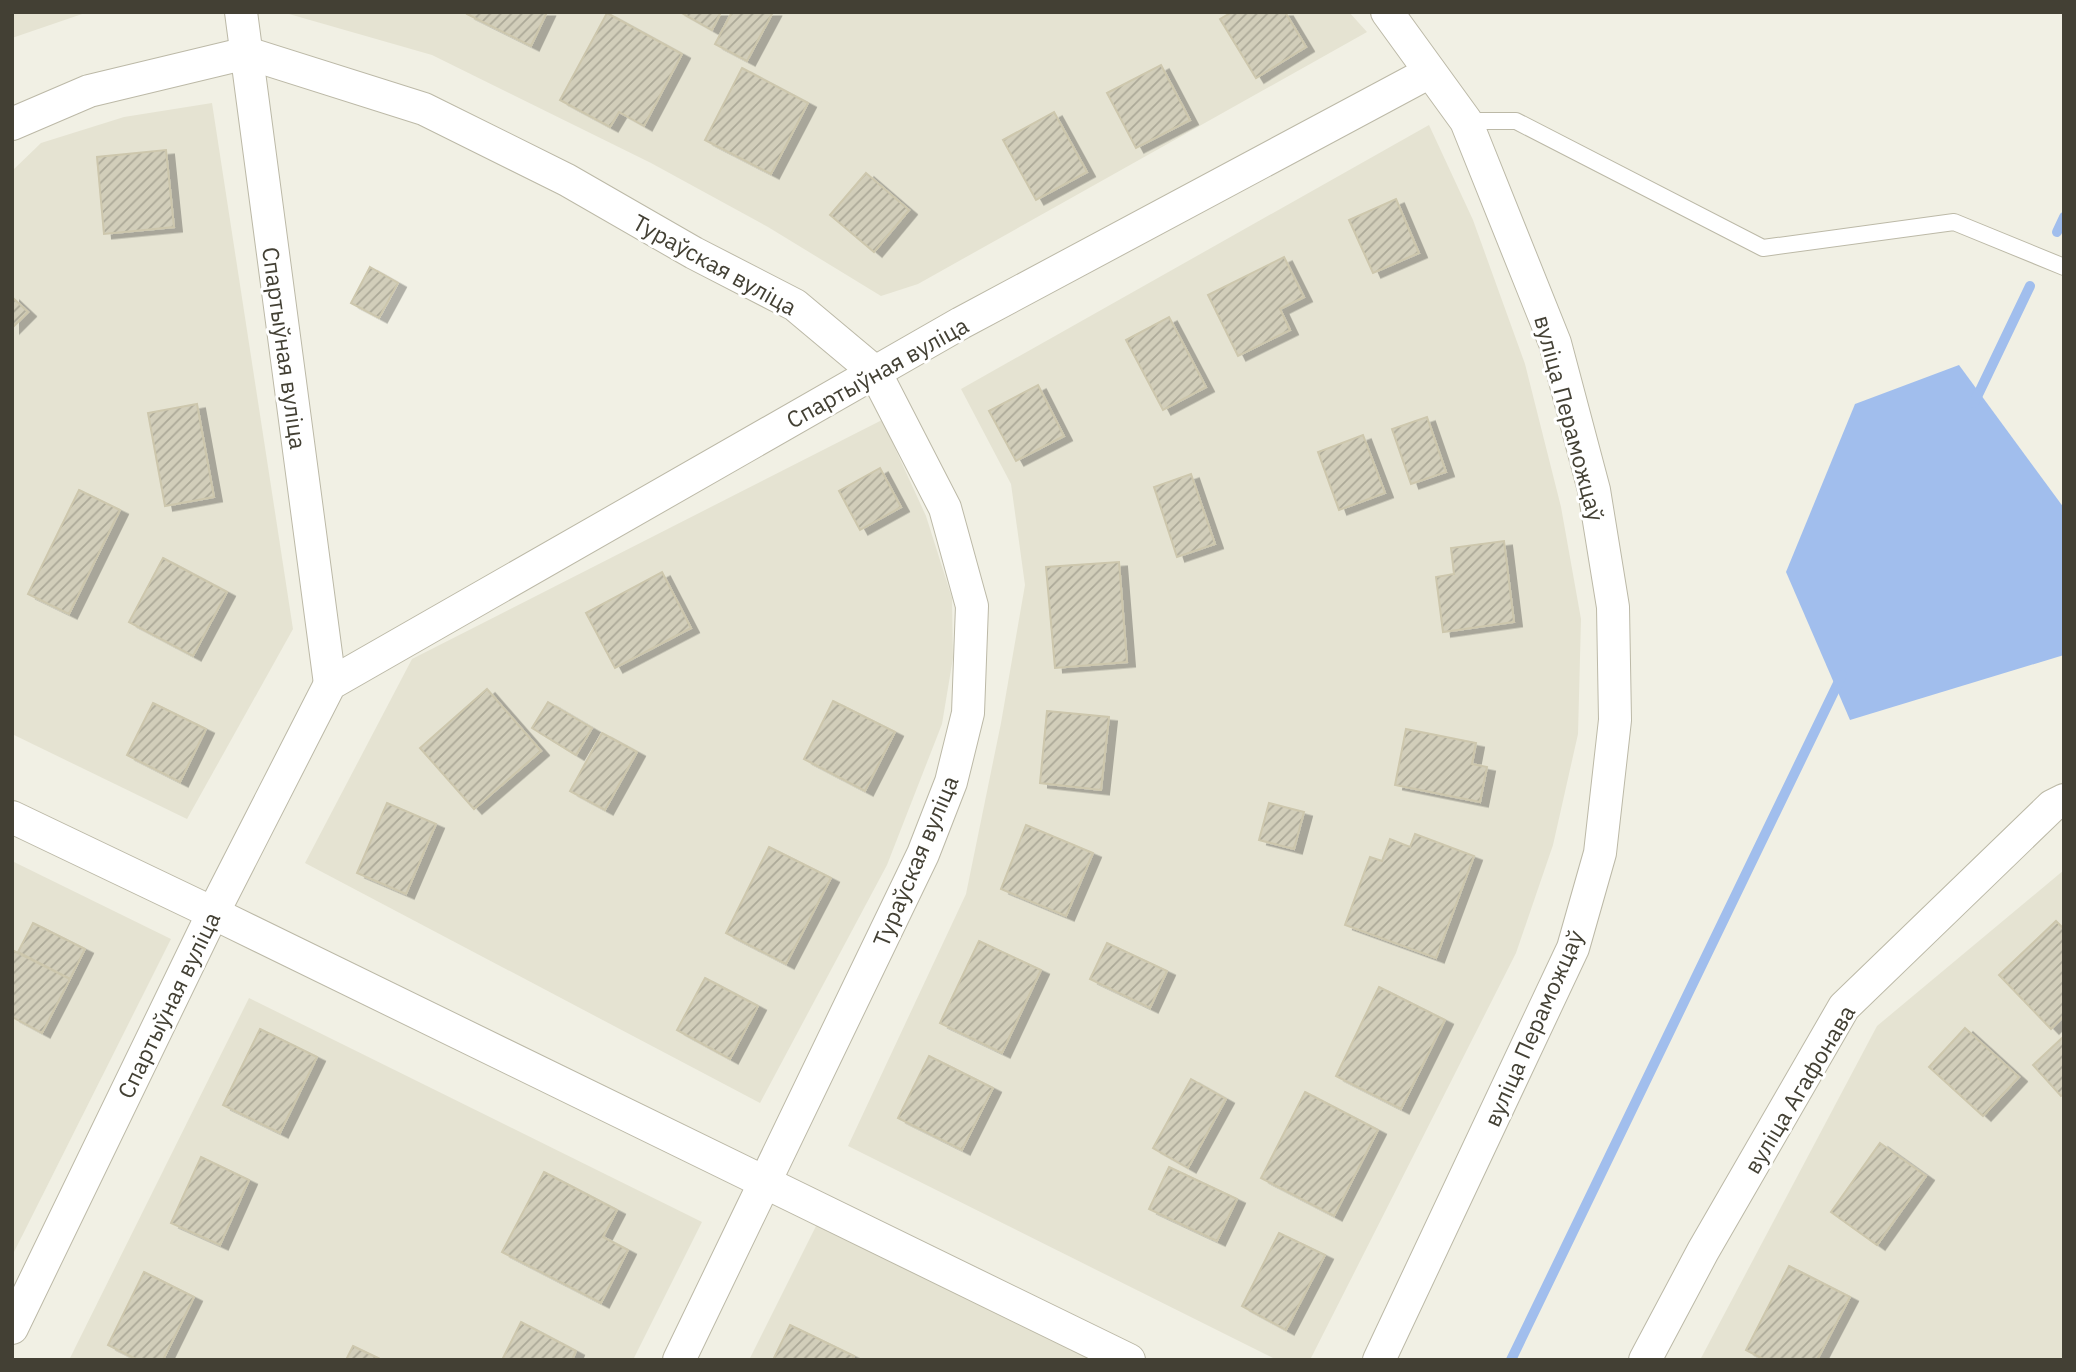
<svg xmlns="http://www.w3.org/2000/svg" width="2076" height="1372" viewBox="0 0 2076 1372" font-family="'IBM Plex Sans',sans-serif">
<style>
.residential{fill:#e5e3d2}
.water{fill:#a1beed}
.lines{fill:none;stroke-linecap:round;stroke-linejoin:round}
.stream{stroke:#a1beed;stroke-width:10}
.building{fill:url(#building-hatch);stroke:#cdc7ad;stroke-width:2;filter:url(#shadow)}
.service-casing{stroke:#bcb9a7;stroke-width:18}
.minor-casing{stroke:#bcb9a7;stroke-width:34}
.service{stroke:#fff;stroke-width:16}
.minor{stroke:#fff;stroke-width:32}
.labels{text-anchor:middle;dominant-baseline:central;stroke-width:6;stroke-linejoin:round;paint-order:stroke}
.street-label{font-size:23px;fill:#434034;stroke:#fff}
</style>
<defs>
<pattern id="building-hatch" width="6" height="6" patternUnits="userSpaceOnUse" patternTransform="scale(1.75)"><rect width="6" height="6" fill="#d2ceba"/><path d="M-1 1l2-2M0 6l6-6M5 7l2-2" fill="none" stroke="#aca998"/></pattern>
<filter id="shadow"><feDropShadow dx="8" dy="4.5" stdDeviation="0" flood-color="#0004"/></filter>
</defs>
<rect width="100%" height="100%" fill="#f1f0e4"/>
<g class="residential">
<path d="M12,12H88L12,38Z"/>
<path d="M282,12H1349L1367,32L918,284L881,296L768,227L651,163L432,55Z"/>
<path d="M212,103L293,629L187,819L12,734V171L41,143L124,117Z"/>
<path d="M1429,125L1473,220L1525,364L1561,507L1581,619L1578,734L1553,845L1516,953L1310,1360H1277L848,1146L966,894L1001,723L1025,585L1011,484L961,389Z"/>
<path d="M882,420L926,516L952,598L953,658L942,724L887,865L760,1103L305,863L412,659Z"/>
<path d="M12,861L171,939L12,1256Z"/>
<path d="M2064,870V1360H1700L1877,1026Z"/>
<path d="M249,998L702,1222L633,1360H69Z"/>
<path d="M819,1220L1103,1360H749Z"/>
</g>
<path class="water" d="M1959,365L2064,508V655L1850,720L1786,572L1855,404Z"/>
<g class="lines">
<g class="stream">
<path d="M2057,232L2064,217"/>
<path d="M1974,403L2030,286"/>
<path d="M1511,1360L1842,675"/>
</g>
</g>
<g class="building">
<path d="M468,12H547L531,46L467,14Z"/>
<path d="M680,12H721L712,30Z"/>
<path d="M732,12H773L747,61L715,44Z"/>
<path d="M1232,12H1285L1306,47L1256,78L1220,19Z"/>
<path d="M607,13L682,54L644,126L619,112L610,127L560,100Z"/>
<path d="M1161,65L1190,120L1136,148L1107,93Z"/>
<path d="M742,68L808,103L771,174L705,140Z"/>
<path d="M1054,112L1087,172L1036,200L1003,140Z"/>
<path d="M166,150L174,227L104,234L97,157Z"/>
<path d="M866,173L909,210L874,252L830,215Z"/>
<path d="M1396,199L1419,253L1373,273L1349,220Z"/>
<path d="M1284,257L1304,297L1280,309L1290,330L1238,356L1208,295Z"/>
<path d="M370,267L398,283L379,318L351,303Z"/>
<path d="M12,297L28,312L12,328Z"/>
<path d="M1169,317L1206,387L1163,410L1126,340Z"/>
<path d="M1038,385L1064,436L1016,461L989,411Z"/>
<path d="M197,404L214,497L165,506L148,413Z"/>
<path d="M1427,417L1446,472L1411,484L1392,429Z"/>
<path d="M1363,435L1385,493L1339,510L1318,452Z"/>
<path d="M880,468L901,507L860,530L839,491Z"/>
<path d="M1191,474L1215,544L1177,557L1154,487Z"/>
<path d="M79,490L120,510L69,614L28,594Z"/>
<path d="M1504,541L1514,622L1443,632L1436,577L1454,574L1451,548Z"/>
<path d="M163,558L227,592L193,656L129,622Z"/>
<path d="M1119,562L1127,662L1055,668L1046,567Z"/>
<path d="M662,572L691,628L615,668L586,613Z"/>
<path d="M487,689L541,751L474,809L420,748Z"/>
<path d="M833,701L895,732L865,791L804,759Z"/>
<path d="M548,702L592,728L576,755L532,728Z"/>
<path d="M153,703L206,729L180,782L127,755Z"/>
<path d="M1047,711L1109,717L1101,790L1040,783Z"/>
<path d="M1406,729L1476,743L1472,764L1487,767L1480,802L1395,785Z"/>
<path d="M602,733L637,752L605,810L570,791Z"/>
<path d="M387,803L436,824L406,894L357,873Z"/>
<path d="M1269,803L1304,812L1294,849L1259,840Z"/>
<path d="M1026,825L1093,853L1066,916L1001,889Z"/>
<path d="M1415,834L1474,856L1436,958L1345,925L1370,857L1382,861L1390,839L1410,847Z"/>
<path d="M769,847L831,878L786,964L726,933Z"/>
<path d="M2056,921L2064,929V1016L2051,1029L1999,975Z"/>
<path d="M33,923L85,949L70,979L18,952Z"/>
<path d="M979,941L1041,970L1002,1053L940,1023Z"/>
<path d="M1107,943L1167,971L1150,1008L1090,979Z"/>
<path d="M12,950L70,979L42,1033L12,1017Z"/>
<path d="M705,978L758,1006L730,1059L677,1030Z"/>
<path d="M1379,987L1445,1020L1401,1109L1336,1076Z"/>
<path d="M1965,1028L2019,1077L1983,1116L1929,1067Z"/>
<path d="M260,1029L317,1057L280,1133L223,1105Z"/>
<path d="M2063,1037L2064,1094L2061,1096L2033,1065Z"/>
<path d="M929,1056L993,1088L962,1150L898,1118Z"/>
<path d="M1191,1079L1226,1099L1188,1168L1153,1148Z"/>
<path d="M1305,1092L1378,1130L1334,1216L1261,1178Z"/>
<path d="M1880,1143L1926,1176L1877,1245L1831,1212Z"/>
<path d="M201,1157L249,1180L220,1245L171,1223Z"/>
<path d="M1169,1167L1237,1199L1217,1241L1149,1209Z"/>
<path d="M544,1172L617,1210L603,1237L628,1250L601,1303L502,1252Z"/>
<path d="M1279,1233L1325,1255L1286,1330L1242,1306Z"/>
<path d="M1789,1266L1850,1297L1817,1360H1765L1746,1350Z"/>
<path d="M144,1272L194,1297L163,1360H138L108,1345Z"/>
<path d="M521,1322L576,1351L572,1360H502Z"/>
<path d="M790,1325L854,1356L852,1360H773Z"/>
<path d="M353,1346L382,1360H346Z"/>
</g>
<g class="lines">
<g class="service-casing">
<path id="service" d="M1466,121H1516L1763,248L1954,222L2064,267"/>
</g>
<g class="minor-casing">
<g id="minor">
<path d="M241,12L330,684"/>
<path d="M12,124L89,91L247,53L424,109L567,180L694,253L795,305L875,372L945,508L972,606L968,713L951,782L923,854L679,1360"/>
<path d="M12,817L213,913L1129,1360"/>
<path d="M12,1328L213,913L330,684L961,323L1430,72"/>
<path d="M1379,1360L1573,948L1600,853L1615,720L1613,607L1594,490L1555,343L1466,121L1387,12"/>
<path d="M1645,1360L1703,1251L1844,1007L2052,806L2064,800"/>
</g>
</g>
<use href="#service" class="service"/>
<use href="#minor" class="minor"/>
</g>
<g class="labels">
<g class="street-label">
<text transform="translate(715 264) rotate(29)">Тураўская вуліца</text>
<text transform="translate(285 348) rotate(82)">Спартыўная вуліца</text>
<text transform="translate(877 372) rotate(-29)">Спартыўная вуліца</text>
<text transform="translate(1570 418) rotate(75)">вуліца Пераможцаў</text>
<text transform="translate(915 861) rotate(-67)">Тураўская вуліца</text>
<text transform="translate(168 1005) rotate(-64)">Спартыўная вуліца</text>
<text transform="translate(1533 1028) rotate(-66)">вуліца Пераможцаў</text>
<text transform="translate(1799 1089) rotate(-59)">вуліца Агафонава</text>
</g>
</g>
<rect width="2076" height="1372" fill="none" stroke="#434034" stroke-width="28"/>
</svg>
